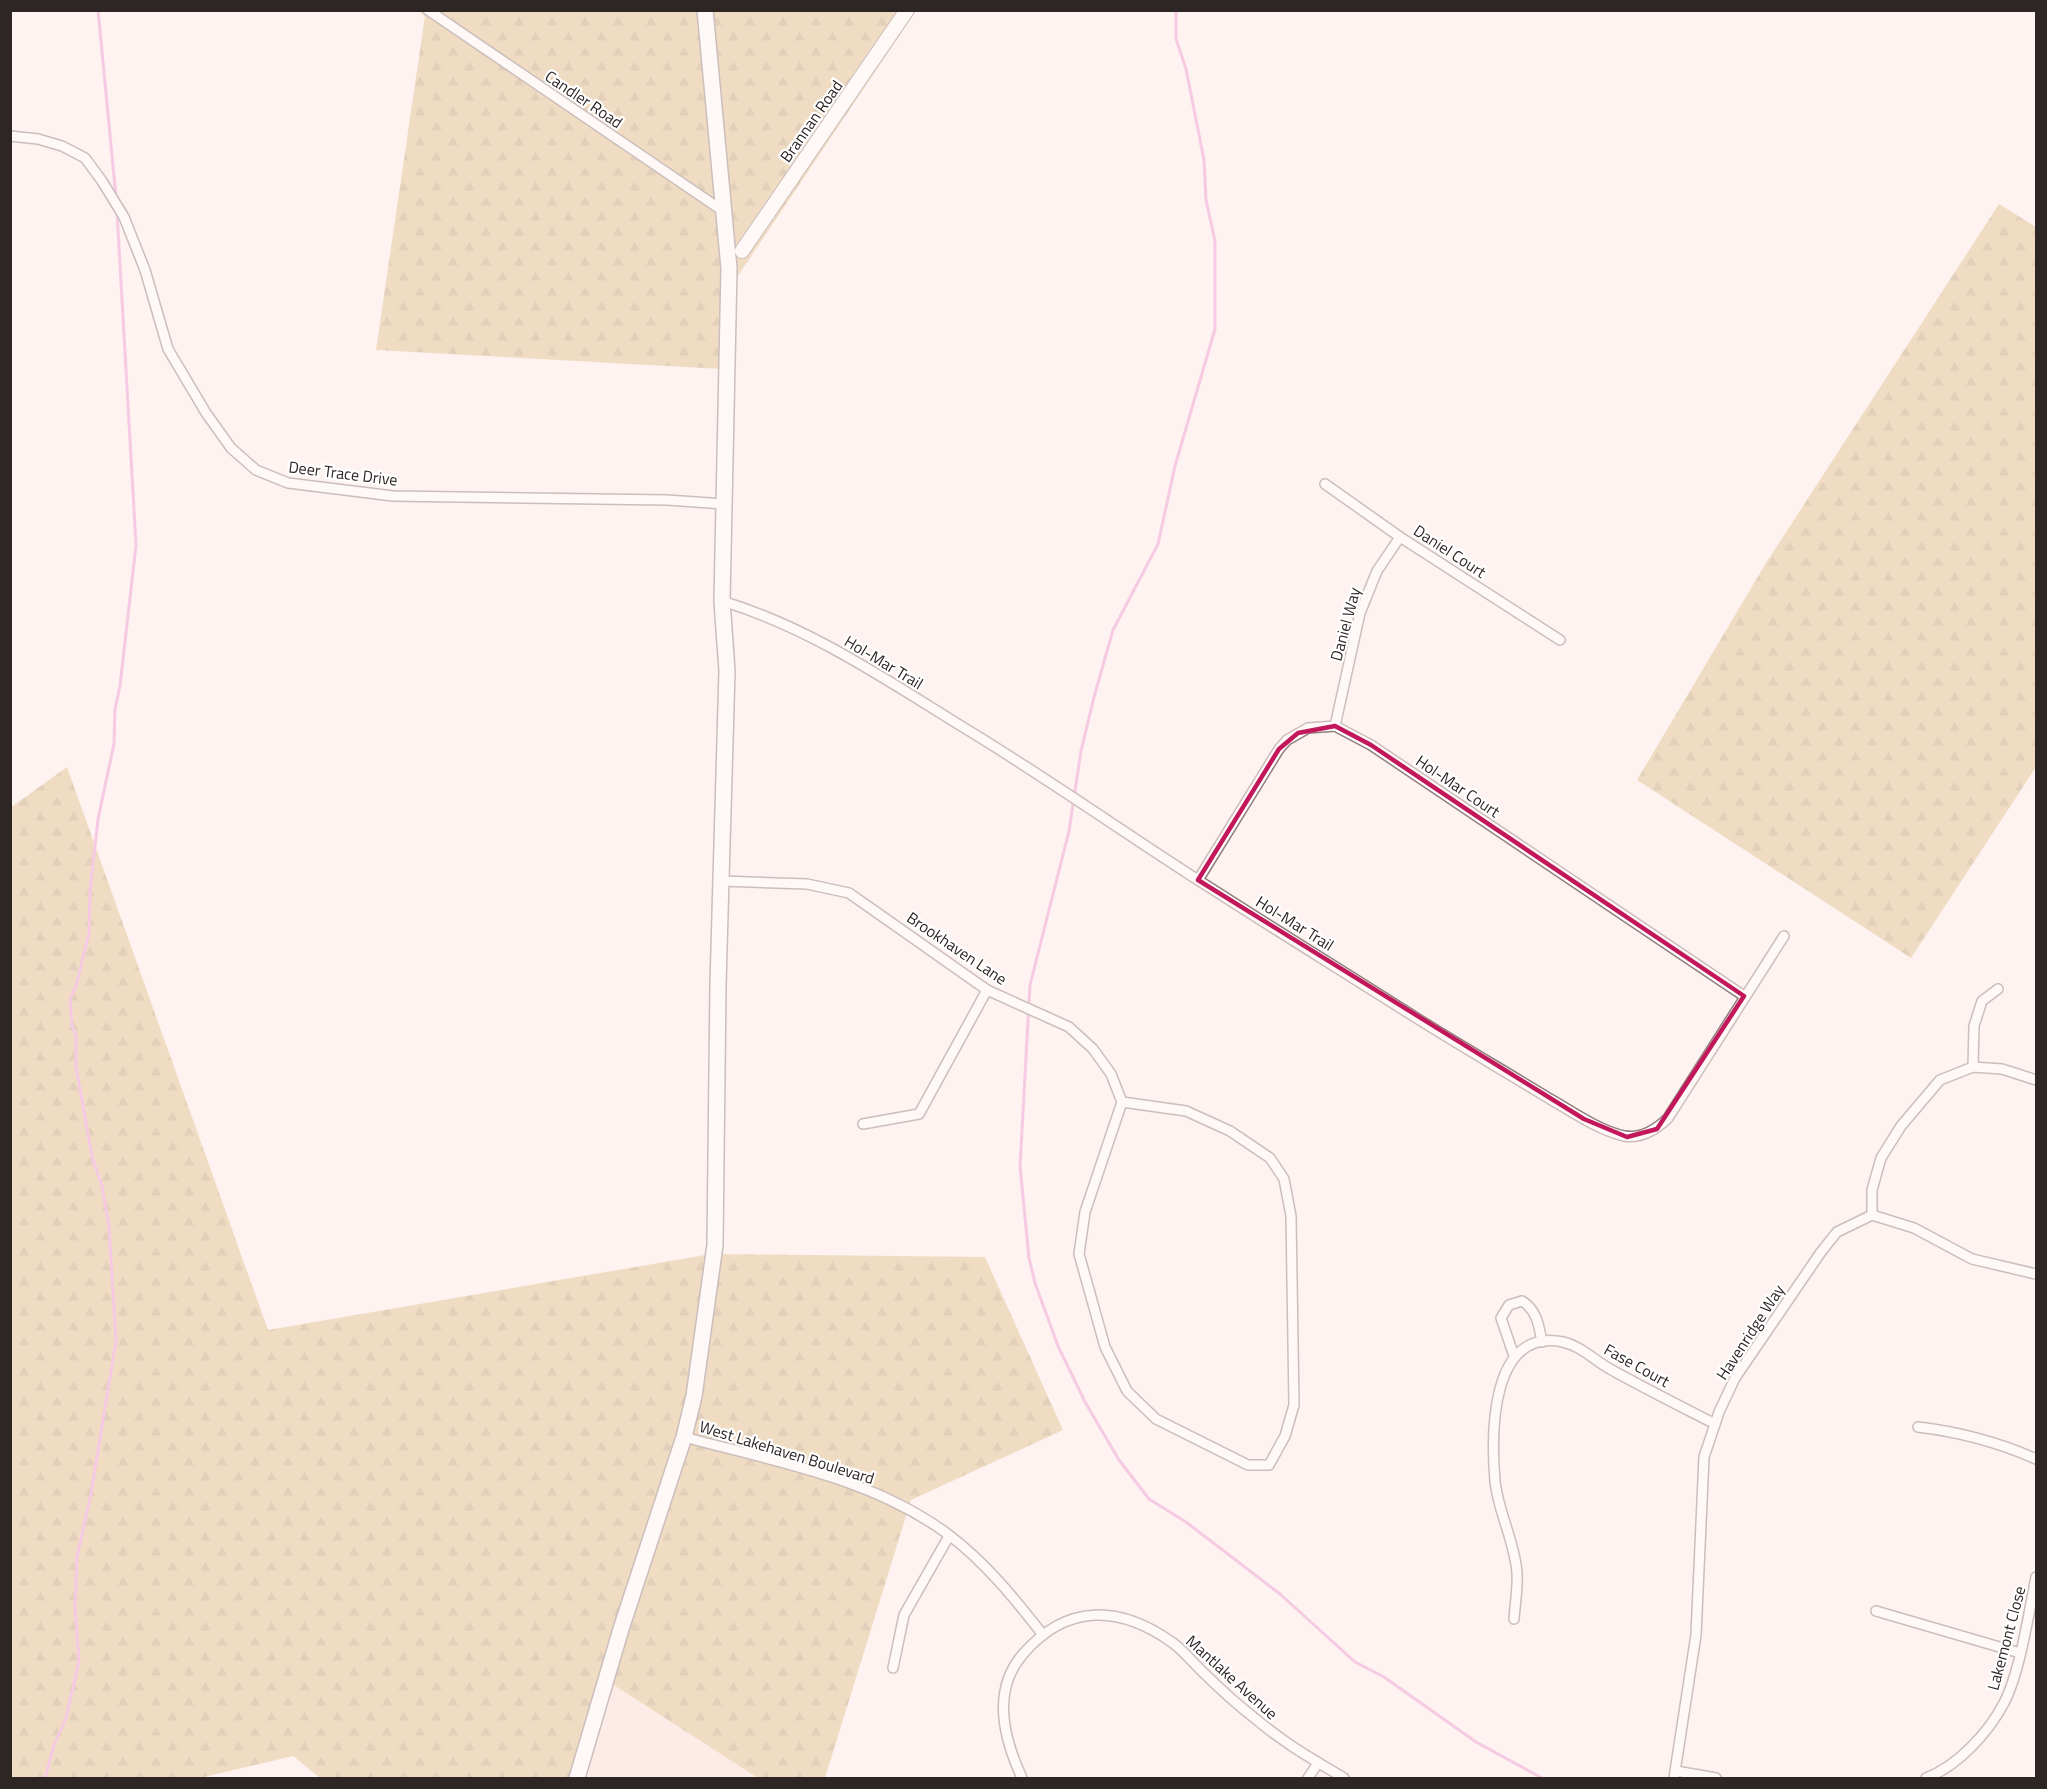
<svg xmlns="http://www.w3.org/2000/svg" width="2047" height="1789" viewBox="0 0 2047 1789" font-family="'Titillium Web',sans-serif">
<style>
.built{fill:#fde3dd}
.forest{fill:url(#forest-firs)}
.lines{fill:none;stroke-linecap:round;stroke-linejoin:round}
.stream{stroke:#ed9ad0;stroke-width:3}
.street-casing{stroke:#8f7f7c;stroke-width:12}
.secondary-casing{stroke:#8f7f7c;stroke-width:16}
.primary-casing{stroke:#8f7f7c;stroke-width:18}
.street{stroke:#fff;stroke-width:9}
.secondary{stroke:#fff;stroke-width:14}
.primary{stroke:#fff;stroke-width:15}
.marked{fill:none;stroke:#c2185b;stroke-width:4.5;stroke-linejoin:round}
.labels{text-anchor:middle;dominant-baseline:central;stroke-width:4.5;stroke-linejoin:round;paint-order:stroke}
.street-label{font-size:16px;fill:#2d2625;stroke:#fff}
</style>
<defs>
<pattern id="forest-firs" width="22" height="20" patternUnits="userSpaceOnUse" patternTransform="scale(1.5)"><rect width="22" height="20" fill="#e1c28b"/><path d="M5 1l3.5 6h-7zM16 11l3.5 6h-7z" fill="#c1a778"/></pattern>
</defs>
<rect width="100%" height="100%" fill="#fef3f1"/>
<path class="built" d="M606,1679L758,1778H576Z"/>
<g class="forest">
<path d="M418,11H916L729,289L722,369L376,350L425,16Z"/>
<path d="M1999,204L2036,227V767L1911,958L1637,780L1766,563Z"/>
<path d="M67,767L268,1330L711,1254L985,1257L1063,1430L911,1500L825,1778H758L606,1680L576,1778H320L293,1756L200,1778H11L10,808Z"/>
</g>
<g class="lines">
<g class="stream">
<path d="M98,10L116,197"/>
<path d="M1176,10V39L1186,69L1204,160L1206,200L1215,241V329L1175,466L1158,544L1113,630L1094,697L1081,751L1069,831L1030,985L1020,1166L1029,1258L1035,1283L1058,1346L1085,1402L1119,1460L1149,1499L1186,1522L1280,1594L1355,1662L1384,1677L1476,1742L1542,1778"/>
<path d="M45,1778L54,1745L66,1718L79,1661L75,1608L77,1557L91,1494L116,1341L109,1227L102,1186L92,1157L76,1066V1035L72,1026L70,999L76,986L89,933L90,890L98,819L114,744L115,709L120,686L136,545L117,212"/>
</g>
<g class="street-casing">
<g id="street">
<path d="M428,10L723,211"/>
<path d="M10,136L38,139L62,146L85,158L102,181L124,217L145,270L168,349L206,413L231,448L256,470L288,483L393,496L667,500L724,504"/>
<path d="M1325,484L1400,537L1560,640"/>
<path d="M722,601C812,628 891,683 971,732C1048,779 1122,831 1198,880C1271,927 1344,972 1418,1019C1461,1046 1506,1072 1550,1099C1573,1112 1598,1130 1624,1136C1641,1139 1657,1129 1668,1118L1784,936"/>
<path d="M1335,726L1360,613L1377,571L1400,537"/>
<path d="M1198,880L1279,749L1287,740L1308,728L1335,726L1371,745L1744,996"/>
<path d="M722,881L807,884L849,893L987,990L1069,1027L1093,1049L1111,1074L1122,1102L1085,1212L1079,1254L1105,1347L1127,1391L1156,1419L1248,1465H1269L1285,1436L1294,1405L1291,1216L1284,1179L1270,1158L1230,1131L1186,1111L1122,1102"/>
<path d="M1973,1067L1974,1026L1982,1001L1998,989"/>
<path d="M863,1124L919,1114L987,990"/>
<path d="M1872,1215V1190L1881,1158L1901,1126L1940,1080L1973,1067L2002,1069L2036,1080"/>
<path d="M1514,1356L1501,1318L1509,1305L1522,1301C1537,1310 1539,1326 1542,1342"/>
<path d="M1918,1427C1960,1432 1998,1442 2036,1459"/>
<path d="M684,1437C773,1461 873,1478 949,1535C986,1563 1015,1599 1043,1635"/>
<path d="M1876,1611L2020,1653"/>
<path d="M1514,1619C1515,1604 1518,1588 1517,1573C1515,1542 1498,1512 1495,1481C1491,1434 1490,1327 1563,1342C1581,1346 1594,1360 1610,1369C1644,1388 1680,1406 1715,1424"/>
<path d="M893,1668L904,1615L949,1536"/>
<path d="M1676,1771L1716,1778"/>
<path d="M1022,1778C1004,1739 991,1691 1023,1654C1067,1603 1120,1605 1173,1643C1185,1652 1195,1665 1206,1675C1222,1691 1239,1706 1257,1720C1284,1743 1314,1760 1344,1778"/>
<path d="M1308,1778L1318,1763"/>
<path d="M1674,1778L1696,1635L1704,1457L1719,1412L1735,1378L1821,1252L1837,1232L1872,1215L1914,1228L1972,1259L2036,1274"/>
<path d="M1926,1778C1958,1766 1988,1733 2004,1703C2020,1672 2029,1612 2036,1577"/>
</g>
</g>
<g class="secondary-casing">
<path id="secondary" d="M742,251L907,10"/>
</g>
<g class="primary-casing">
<path id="primary" d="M577,1778L621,1629L684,1437L694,1396L715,1245L718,984L727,671L722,601L729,268L705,10"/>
</g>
<use href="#street" class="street"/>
<use href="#secondary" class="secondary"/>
<use href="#primary" class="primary"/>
</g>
<path d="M0 0H2047V1789H0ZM1335,726L1371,745L1744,996L1657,1129L1627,1137L1584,1119L1198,880L1279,749L1298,733Z" fill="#fef3f1" fill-opacity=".55" fill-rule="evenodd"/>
<path class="marked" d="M1335,726L1371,745L1744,996L1657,1129L1627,1137L1584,1119L1198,880L1279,749L1298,733Z"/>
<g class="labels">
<g class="street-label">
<text transform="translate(584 99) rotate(34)">Candler Road</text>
<text transform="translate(811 121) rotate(-55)">Brannan Road</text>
<text transform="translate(343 473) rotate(7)">Deer Trace Drive</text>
<text transform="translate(1450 551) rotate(33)">Daniel Court</text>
<text transform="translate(1345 624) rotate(-75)">Daniel Way</text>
<text transform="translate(884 662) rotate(31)">Hol-Mar Trail</text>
<text transform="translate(1458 786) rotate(34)">Hol-Mar Court</text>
<text transform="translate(1295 923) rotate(32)">Hol-Mar Trail</text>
<text transform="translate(957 948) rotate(34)">Brookhaven Lane</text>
<text transform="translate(1750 1332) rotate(-57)">Havenridge Way</text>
<text transform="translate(1637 1365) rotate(29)">Fase Court</text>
<text transform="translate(787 1452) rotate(17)">West Lakehaven Boulevard</text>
<text transform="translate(2006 1638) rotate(-75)">Lakemont Close</text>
<text transform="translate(1232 1677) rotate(42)">Mantlake Avenue</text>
</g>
</g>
<rect width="2047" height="1789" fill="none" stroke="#2d2625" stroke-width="24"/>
</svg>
